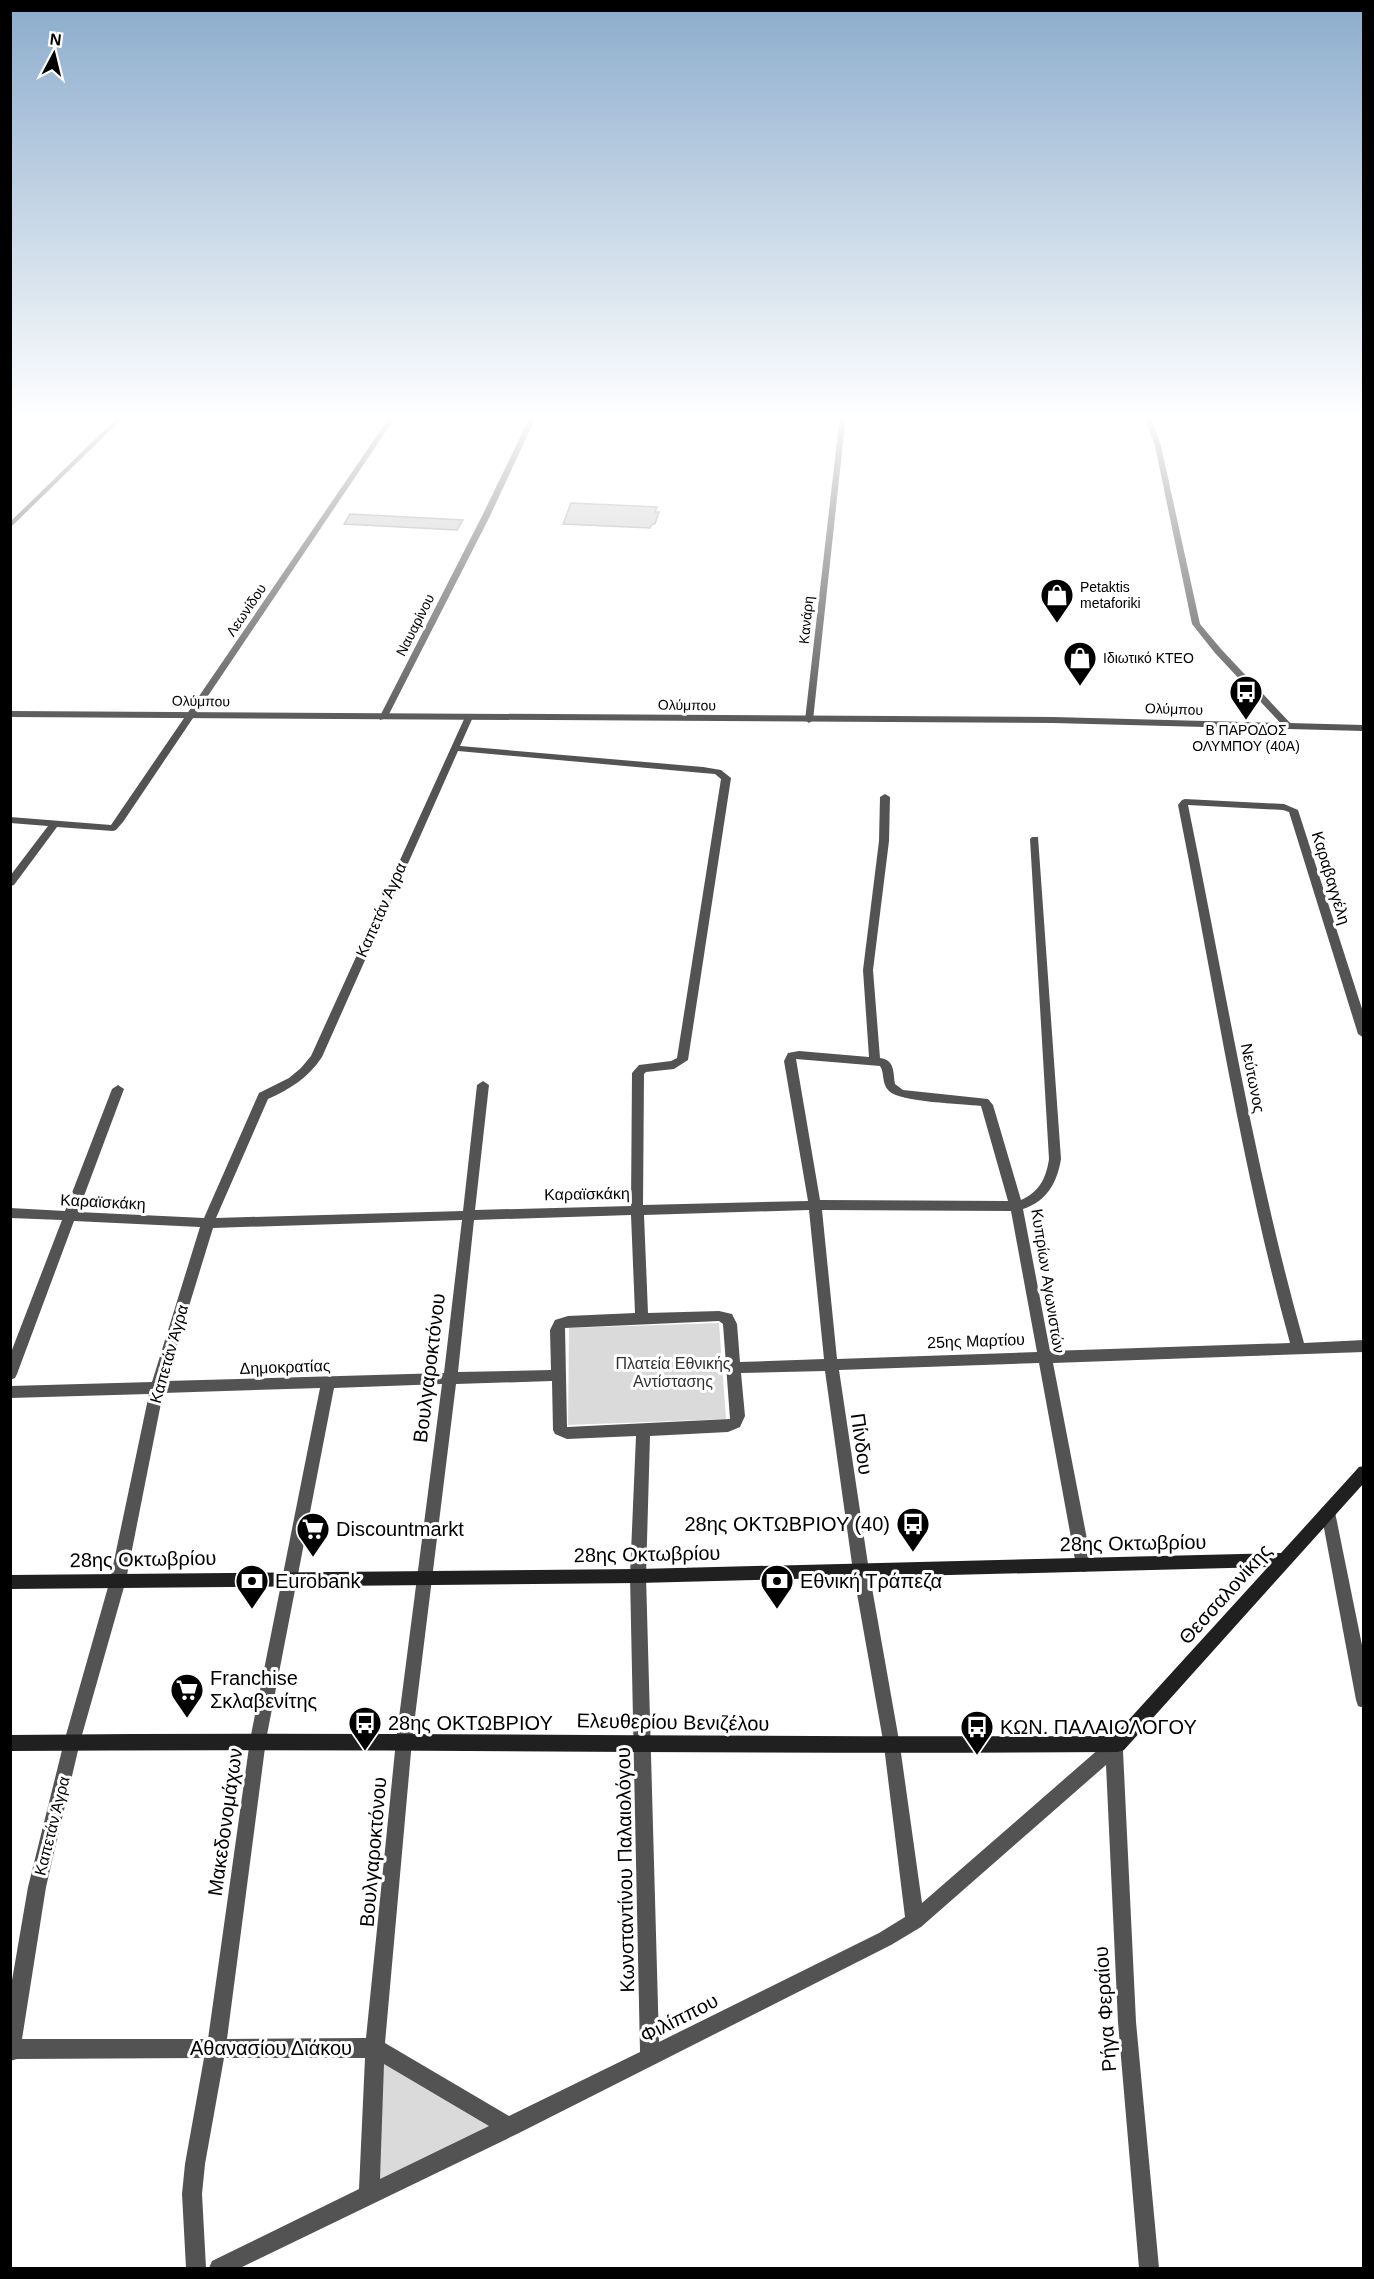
<svg xmlns="http://www.w3.org/2000/svg" width="1374" height="2279" viewBox="0 0 1374 2279" font-family="Arial,sans-serif">
<style>
.green{fill:#dadada}
.building{fill:#c3c3c3;stroke:#979797;stroke-width:1.5}
.lines{fill:none;stroke-linecap:round;stroke-linejoin:round}
.minor{fill:#535353;fill-rule:evenodd}
.tertiary{fill:#535353;fill-rule:evenodd}
.secondary{fill:#202020;fill-rule:evenodd}
.labels{text-anchor:middle;dominant-baseline:central;stroke-width:6;stroke-linejoin:round;paint-order:stroke}
.far-poi-label{font-size:14px;fill:#000;stroke:#fff;text-anchor:start}
.far-street-label{font-size:14px;fill:#000;stroke:#fff}
.street-label{font-size:16px;fill:#000;stroke:#fff}
.park-label{font-size:16px;fill:#313131;stroke:#fff}
.near-street-label{font-size:20px;fill:#000;stroke:#fff}
.near-poi-label{font-size:20px;fill:#000;stroke:#fff;text-anchor:start}
</style>
<rect width="100%" height="100%" fill="#fff"/>
<g class="green">
<path d="M719,1323L726,1419L568,1425L569,1328Z"/>
<path d="M375,2048L510,2127L369,2194Z"/>
</g>
<g class="building">
<path d="M571,503L657,507L655,512H659L655,524H652L650,528L563,524Z"/>
<path d="M350,514L463,520L457,530L344,524Z"/>
</g>
<g class="lines">
<g class="minor">
<path d="M120,415H126L10,528V522Z"/>
<path d="M391,415H397L123,822L116,830L113,831L57,827L14,885L10,886V876L48,826L10,823V817L111,825Z"/>
<path d="M531,415H537L489,518L387,718L380,720L379,718L481,518Z"/>
<path d="M840,415H846L813,720L809,723L805,720Z"/>
<path d="M1144,415H1150L1161,446L1200,624L1221,649L1292,725V729H1286L1215,653L1192,624L1155,446Z"/>
<path d="M469,714L473,717L460,746L703,767L721,770L731,778L688,1060L674,1069L646,1072L644,1074L643,1205L808,1201L784,1061L788,1053L799,1051L869,1057L863,970L879,841L880,797L885,794L890,797L889,841L873,970L880,1058C895,1060 893,1072 895,1084L903,1090L988,1099L993,1105L1021,1200C1039,1192 1046,1179 1049,1159L1030,839L1032,837H1038L1061,1159C1057,1183 1047,1201 1023,1209L1050,1351L1290,1343C1241,1166 1214,985 1178,805L1182,800L1185,799L1284,804L1298,810L1364,1015V1038L1358,1034L1289,812L1283,810L1188,805C1225,985 1254,1166 1304,1343L1364,1340V1352L1053,1363L1092,1565L1089,1570L1084,1572L1079,1570L1076,1565L1039,1363L839,1370L869,1571L900,1746L922,1903L1108,1741L1118,1736L1124,1738L1126,1744L1123,1751L1136,2022L1159,2268H1139L1118,2022L1106,1765L921,1927L891,1945L517,2134L240,2268H209L212,2261L359,2189L365,2058H224L205,2164L202,2194L206,2268H186L182,2194L185,2164L204,2058L17,2059L10,2061V1992L28,1887L64,1742L110,1580L149,1394L10,1398V1386L152,1382L200,1227L74,1221L17,1374L15,1378L10,1380V1355L62,1220L10,1218V1208L65,1211L112,1089L118,1085L124,1089L78,1212L204,1218L259,1093L289,1078L301,1068L311,1056L465,717ZM458,751L703,773L715,774L721,779L677,1058L671,1061L639,1065L632,1073L631,1206L475,1210L489,1085L483,1081L477,1085L463,1211L216,1218L268,1099C290,1089 308,1078 322,1057ZM796,1059L880,1066C885,1073 881,1083 889,1091C899,1102 963,1104 981,1106L1008,1201L820,1200ZM809,1210L824,1359L740,1362L737,1324L732,1314L719,1311L648,1313L644,1215ZM822,1210L1011,1211L1037,1352L837,1359ZM631,1215L635,1313L568,1316L555,1320L550,1330L551,1370L458,1372L474,1220ZM462,1220L444,1373L166,1381L213,1228ZM719,1321L723,1324L730,1419L567,1427L565,1328ZM825,1371L853,1571L884,1746L905,1917L879,1933L659,2042L646,1576L650,1436L728,1432L740,1427L745,1416L741,1373ZM552,1381L553,1430L555,1434L567,1439L636,1436L630,1576L640,2052L509,2116L385,2043L412,1741L456,1384ZM442,1384L396,1741L366,2038L227,2039L266,1740L334,1388ZM320,1388L250,1740L208,2039H22L46,1887L80,1742L126,1580L163,1393ZM384,2064L489,2126L380,2179Z"/>
<path d="M1328,1505L1333,1507L1335,1512L1364,1655V1708L1358,1706L1356,1700L1321,1512L1323,1507Z"/>
</g>
<path class="tertiary" d="M10,711L1053,717L1364,725V731L1053,723L10,717Z"/>
<path class="secondary" d="M1364,1466V1483L1124,1750L1118,1752C749,1755 380,1748 10,1751V1735C378,1731 746,1738 1114,1736L1268,1567L638,1583L10,1589V1575L638,1569L1281,1553L1359,1467Z"/>
</g>
<linearGradient id="sky" x2="0" y2="1"><stop stop-color="#8baccc"/><stop offset="0.57" stop-color="#fff"/><stop offset="1" stop-color="#fff" stop-opacity="0"/></linearGradient>
<rect width="1374" height="734" fill="url(#sky)"/>
<defs>
<g id="shop-pin" transform="scale(1.725)"><path d="M0 17L-7.5 6A9.5 9.5 0 1 1 7.5 6Z" fill="#000" stroke="#fff"/><path d="M-5-2.5h2.3a2.7 3.5 0 0 1 5.4 0H5L5.5 6h-11ZM-1.5-2.5h3a1.5 2.3 0 0 0-3 0Z" fill="#fff"/></g>
<g id="bus-pin" transform="scale(1.725)"><path d="M0 17L-7.5 6A9.5 9.5 0 1 1 7.5 6Z" fill="#000" stroke="#fff"/><path d="M-5-6H5V4H4V6H2V4H-2V6H-4V4H-5ZM-3.5-4V0h7V-4ZM-3.5 1.2v1.5H-2V1.2ZM2 1.2v1.5H3.5V1.2Z" fill="#fff"/></g>
<g id="supermarket-pin" transform="scale(1.725)"><path d="M0 17L-7.5 6A9.5 9.5 0 1 1 7.5 6Z" fill="#000" stroke="#fff"/><path d="M-6-5.5h2.5l.6 2H6L4.5 2H-2.5L-4.4-4H-6ZM-1.5 3.2a1.3 1.3 0 1 0 .1 0ZM3 3.2a1.3 1.3 0 1 0 .1 0Z" fill="#fff"/></g>
<g id="bank-pin" transform="scale(1.725)"><path d="M0 17L-7.5 6A9.5 9.5 0 1 1 7.5 6Z" fill="#000" stroke="#fff"/><path d="M-6-4H6V4H-6ZM0-2.3a2.3 2.3 0 1 0 0 4.6a2.3 2.3 0 1 0 0-4.6Z" fill="#fff"/></g>
</defs>
<g fill-rule="evenodd">
<use href="#shop-pin" x="1057" y="595"/>
<use href="#shop-pin" x="1080" y="658"/>
<use href="#bus-pin" x="1246" y="692"/>
<use href="#bus-pin" x="913" y="1524"/>
<use href="#supermarket-pin" x="313" y="1529"/>
<use href="#bank-pin" x="252" y="1581"/>
<use href="#bank-pin" x="777" y="1581"/>
<use href="#supermarket-pin" x="187" y="1690"/>
<use href="#bus-pin" x="365" y="1723"/>
<use href="#bus-pin" x="977" y="1727"/>
</g>
<g class="labels">
<g class="far-poi-label">
<text x="1080" y="587">Petaktis<tspan x="1080" dy="16">metaforiki</tspan></text>
<text x="1103" y="658">Ιδιωτικό ΚΤΕΟ</text>
<text x="1246" y="730" text-anchor="middle">Β ΠΑΡΟΔΟΣ<tspan x="1246" dy="16">ΟΛΥΜΠΟΥ (40Α)</tspan></text>
</g>
<g class="far-street-label">
<text transform="translate(246 610) rotate(-56)">Λεωνίδου</text>
<text transform="translate(806 620) rotate(-84)">Κανάρη</text>
<text transform="translate(415 625) rotate(-63)">Ναυαρίνου</text>
<text transform="translate(201 701) rotate(1)">Ολύμπου</text>
<text transform="translate(687 705) rotate(1)">Ολύμπου</text>
<text transform="translate(1174 709) rotate(2)">Ολύμπου</text>
</g>
<g class="street-label">
<text transform="translate(1331 878) rotate(73)">Καραβαγγέλη</text>
<text transform="translate(381 910) rotate(-66)">Καπετάν Άγρα</text>
<text transform="translate(1253 1078) rotate(79)">Νεύτωνος</text>
<text transform="translate(587 1194) rotate(-1)">Καραϊσκάκη</text>
<text transform="translate(103 1202) rotate(3)">Καραϊσκάκη</text>
<text transform="translate(1048 1281) rotate(81)">Κυπρίων Αγωνιστών</text>
<text transform="translate(976 1341) rotate(-2)">25ης Μαρτίου</text>
<text transform="translate(169 1354) rotate(-74)">Καπετάν Άγρα</text>
<text transform="translate(285 1367) rotate(-2)">Δημοκρατίας</text>
<text transform="translate(52 1826) rotate(-76)">Καπετάν Άγρα</text>
</g>
<g class="park-label">
<text x="673" y="1363">Πλατεία Εθνικής<tspan x="673" dy="18">Αντίστασης</tspan></text>
</g>
<g class="near-street-label">
<text transform="translate(429 1368) rotate(-83)">Βουλγαροκτόνου</text>
<text transform="translate(862 1444) rotate(82)">Πίνδου</text>
<text transform="translate(1133 1543) rotate(-1)">28ης Οκτωβρίου</text>
<text transform="translate(647 1554) rotate(-1)">28ης Οκτωβρίου</text>
<text transform="translate(143 1559) rotate(-1)">28ης Οκτωβρίου</text>
<text transform="translate(1225 1594) rotate(-48)">Θεσσαλονίκης</text>
<text transform="translate(673 1722) rotate(1)">Ελευθερίου Βενιζέλου</text>
<text transform="translate(225 1822) rotate(-82)">Μακεδονομάχων</text>
<text transform="translate(373 1852) rotate(-85)">Βουλγαροκτόνου</text>
<text transform="translate(625 1870) rotate(-91)">Κωνσταντίνου Παλαιολόγου</text>
<text transform="translate(1105 2009) rotate(-94)">Ρήγα Φεραίου</text>
<text transform="translate(679 2018) rotate(-27)">Φιλίππου</text>
<text x="271" y="2048">Αθανασίου Διάκου</text>
</g>
<g class="near-poi-label">
<text x="890" y="1524" text-anchor="end">28ης ΟΚΤΩΒΡΙΟΥ (40)</text>
<text x="336" y="1529">Discountmarkt</text>
<text x="275" y="1581">Eurobank</text>
<text x="800" y="1581">Εθνική Τράπεζα</text>
<text x="210" y="1678">Franchise<tspan x="210" dy="23">Σκλαβενίτης</tspan></text>
<text x="388" y="1723">28ης ΟΚΤΩΒΡΙΟΥ</text>
<text x="1000" y="1727">ΚΩΝ. ΠΑΛΑΙΟΛΟΓΟΥ</text>
</g>
</g>
<rect width="1374" height="2279" fill="none" stroke="#000000" stroke-width="24"/>
<g transform="translate(54 54) rotate(7)" stroke="#ffffff" stroke-width="4.5" paint-order="stroke">
<path d="M0-4.5L10 22L0 15L-10 22Z" fill="#000000"/>
<text y="-9" font-size="16" font-weight="bold" text-anchor="middle" fill="#000000">N</text>
</g>
</svg>
